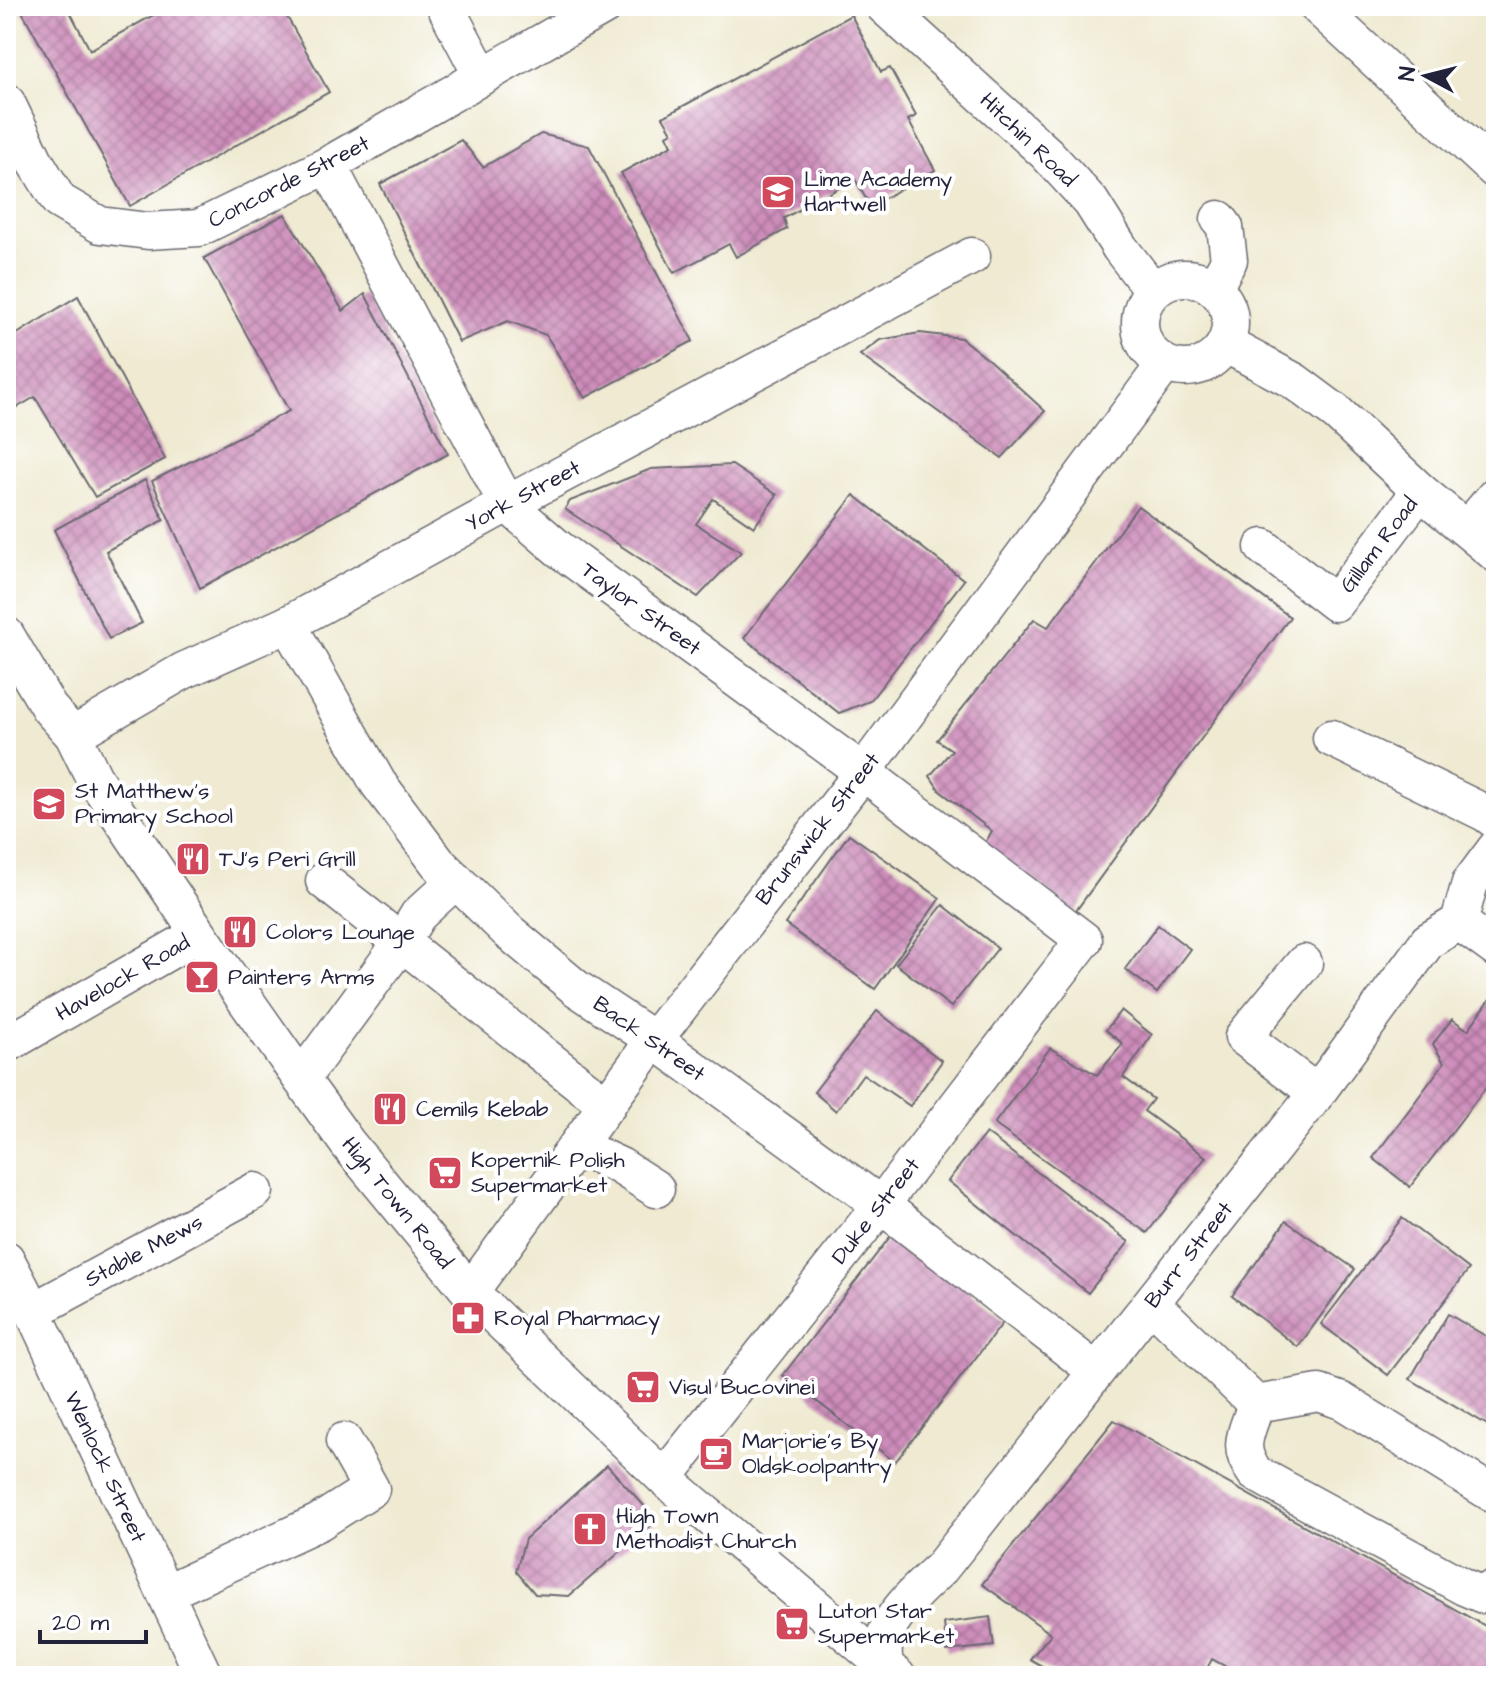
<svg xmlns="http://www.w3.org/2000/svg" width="1502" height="1682" viewBox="0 0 1502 1682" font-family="'Architects Daughter',sans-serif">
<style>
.building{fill:url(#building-cross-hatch)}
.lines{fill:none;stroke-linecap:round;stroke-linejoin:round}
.minor-casing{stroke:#6a6870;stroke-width:39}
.minor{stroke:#fff;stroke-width:36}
.labels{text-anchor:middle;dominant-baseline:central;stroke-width:8;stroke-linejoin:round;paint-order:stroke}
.street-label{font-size:22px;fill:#22223b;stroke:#fff}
.poi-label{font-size:22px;fill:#22223b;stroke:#fff;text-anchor:start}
</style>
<defs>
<pattern id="building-cross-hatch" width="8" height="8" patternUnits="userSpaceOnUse" patternTransform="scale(2)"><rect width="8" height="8" fill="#ce8dbb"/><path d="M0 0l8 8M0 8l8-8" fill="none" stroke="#a77399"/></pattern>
</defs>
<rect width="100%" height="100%" fill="#fff"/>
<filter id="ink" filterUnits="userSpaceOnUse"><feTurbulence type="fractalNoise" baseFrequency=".0125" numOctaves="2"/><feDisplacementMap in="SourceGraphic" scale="16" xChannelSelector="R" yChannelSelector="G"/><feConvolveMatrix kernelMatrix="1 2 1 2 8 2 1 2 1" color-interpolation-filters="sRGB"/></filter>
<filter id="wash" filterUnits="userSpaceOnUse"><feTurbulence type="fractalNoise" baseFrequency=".006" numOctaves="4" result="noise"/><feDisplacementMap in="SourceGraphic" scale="32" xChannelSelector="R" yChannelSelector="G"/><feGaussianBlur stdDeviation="1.8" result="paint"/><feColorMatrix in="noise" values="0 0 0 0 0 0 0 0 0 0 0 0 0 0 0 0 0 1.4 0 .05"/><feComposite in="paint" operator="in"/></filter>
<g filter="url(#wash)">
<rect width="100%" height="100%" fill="#efead1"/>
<g id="blocks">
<g class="building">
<path d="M19,6H67L90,50L170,6H281L329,92L130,206Z"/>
<path d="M851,15L881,72L890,68L916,116L908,120L935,170L870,206L855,179L784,218L787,229L736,257L729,244L674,273L621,173L672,145L667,135L672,132L663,117Z"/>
<path d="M541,134L589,146L693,341L585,398L546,335L508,321L459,342L380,184L461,140L483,167Z"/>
<path d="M285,214L343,311L365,294L448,454L200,588L152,481L289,411L204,258Z"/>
<path d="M78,296L165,459L95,497L35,397L6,414V341Z"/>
<path d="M920,333L961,338L990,361L1045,411L1002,458L860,355L880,340Z"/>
<path d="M732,465L777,495L754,527L713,499L696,524L741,552L698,597L565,509L570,501L651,469Z"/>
<path d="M145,480L164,520L106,551L142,623L109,639L54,530Z"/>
<path d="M854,495L964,580L870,701L839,713L744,638Z"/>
<path d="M1138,506L1290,617L1075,912L984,845L992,831L940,791L930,776L952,750L937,740L1034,619L1048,627Z"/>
<path d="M849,834L940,898L875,989L785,924Z"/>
<path d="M943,905L998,948L951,1007L896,964Z"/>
<path d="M1158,925L1190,949L1157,993L1125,969Z"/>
<path d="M1496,991V1074L1410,1187L1373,1158L1444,1063L1433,1044L1452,1019L1468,1030Z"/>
<path d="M1121,1010L1152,1035L1123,1077L1153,1099L1144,1111L1206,1157L1147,1233L994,1124L1050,1048L1097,1075L1123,1044L1106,1030Z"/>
<path d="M877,1011L942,1061L910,1106L863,1074L836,1111L814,1092Z"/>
<path d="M986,1133L1129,1242L1088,1293L948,1181Z"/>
<path d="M1402,1218L1469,1269L1388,1375L1321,1324Z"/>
<path d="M1286,1221L1355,1269L1298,1347L1232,1296Z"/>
<path d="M893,1233L1005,1320L895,1462L783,1375Z"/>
<path d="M1448,1314L1496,1342V1430L1410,1379Z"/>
<path d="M1114,1420L1496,1632V1663L1489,1676H1243L1212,1659L1203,1676H1060L1030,1659L1051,1634L982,1584Z"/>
<path d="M607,1465L657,1520L569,1596L535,1594L516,1571L525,1539Z"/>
<path d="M990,1617L994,1646L947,1651L944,1623Z"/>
</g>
</g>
</g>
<g filter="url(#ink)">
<use href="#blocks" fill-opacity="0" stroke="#6a6870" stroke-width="2"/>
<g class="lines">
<g class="minor-casing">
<g id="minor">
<path d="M445,6L482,76"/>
<path d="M884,6L1046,153L1091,202L1120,248L1153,291"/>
<path d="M1317,6L1496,171"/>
<path d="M6,101L35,161L59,201L100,225L148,231L199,228L328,165L605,6"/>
<path d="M328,165L507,504L559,549L863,772L1084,940L881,1205L664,1478"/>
<circle cx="1185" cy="323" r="45"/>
<path d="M1214,288L1229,260L1225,227L1219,219"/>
<path d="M1225,344L1294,381L1337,413L1420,491L1496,554"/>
<path d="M1467,529L1496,495"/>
<path d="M1263,547L1335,603L1420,491"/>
<path d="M288,624L378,783L438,863L509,932L576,988L654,1040L881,1205L1096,1371"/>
<path d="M6,635L49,708L73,735L94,778L199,934L301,1079L348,1144L470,1292L664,1478L897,1676"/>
<path d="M73,735L183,671L288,624L507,504L972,256"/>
<path d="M1331,738L1485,813L1496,821"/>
<path d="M324,881L585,1088L608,1104"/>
<path d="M1459,922L1496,949"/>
<path d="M1304,963L1243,1037L1317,1093"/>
<path d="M6,1045L199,934"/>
<path d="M301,1079L401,943L418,915L456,880"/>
<path d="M577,1146L620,1166L656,1189"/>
<path d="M6,1259L33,1311L204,1676"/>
<path d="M470,1292L654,1040L863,772L1165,364"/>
<path d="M1152,1304L1256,1404"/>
<path d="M33,1311L255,1191"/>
<path d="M1256,1404C1247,1433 1235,1447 1255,1473L1464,1587L1483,1595L1496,1586"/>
<path d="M1256,1404L1319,1393L1342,1401L1496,1496"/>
<path d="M165,1593L319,1522L371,1489L344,1441"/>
<path d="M884,1663C884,1655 883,1645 885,1637C891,1613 923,1585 941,1568L1317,1093L1428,941L1459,922L1470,883L1496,848"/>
</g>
</g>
<use href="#minor" class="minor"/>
</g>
</g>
<defs>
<g id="school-square" transform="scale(1.8)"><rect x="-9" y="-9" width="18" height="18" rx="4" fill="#d1495b" stroke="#fff"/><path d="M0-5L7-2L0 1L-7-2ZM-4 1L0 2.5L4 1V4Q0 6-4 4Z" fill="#fff"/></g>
<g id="restaurant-square" transform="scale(1.8)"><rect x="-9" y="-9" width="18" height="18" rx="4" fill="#d1495b" stroke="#fff"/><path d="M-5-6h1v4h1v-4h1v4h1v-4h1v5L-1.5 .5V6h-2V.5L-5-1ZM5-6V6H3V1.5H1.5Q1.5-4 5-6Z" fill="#fff"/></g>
<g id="bar-square" transform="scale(1.8)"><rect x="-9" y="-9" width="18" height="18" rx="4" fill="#d1495b" stroke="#fff"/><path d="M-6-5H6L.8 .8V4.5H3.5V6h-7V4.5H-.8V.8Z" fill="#fff"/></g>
<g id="supermarket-square" transform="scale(1.8)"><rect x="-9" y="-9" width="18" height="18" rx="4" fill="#d1495b" stroke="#fff"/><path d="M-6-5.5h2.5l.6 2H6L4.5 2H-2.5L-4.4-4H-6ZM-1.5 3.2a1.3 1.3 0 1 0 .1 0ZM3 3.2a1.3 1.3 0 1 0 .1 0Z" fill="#fff"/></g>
<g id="pharmacy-square" transform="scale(1.8)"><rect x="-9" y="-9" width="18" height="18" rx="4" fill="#d1495b" stroke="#fff"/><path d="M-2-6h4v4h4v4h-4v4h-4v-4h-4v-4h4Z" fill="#fff"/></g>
<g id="cafe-square" transform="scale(1.8)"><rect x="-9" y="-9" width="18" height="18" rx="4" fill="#d1495b" stroke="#fff"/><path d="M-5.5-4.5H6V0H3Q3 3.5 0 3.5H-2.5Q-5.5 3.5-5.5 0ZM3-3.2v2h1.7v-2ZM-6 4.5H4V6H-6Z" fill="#fff"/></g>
<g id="church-square" transform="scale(1.8)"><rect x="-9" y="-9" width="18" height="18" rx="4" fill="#d1495b" stroke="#fff"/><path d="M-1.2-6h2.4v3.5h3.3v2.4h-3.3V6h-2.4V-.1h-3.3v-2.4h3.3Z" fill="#fff"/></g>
</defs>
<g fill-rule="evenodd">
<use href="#school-square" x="778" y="192"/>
<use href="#school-square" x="49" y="804"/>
<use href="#restaurant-square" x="193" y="859"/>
<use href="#restaurant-square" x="240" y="932"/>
<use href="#bar-square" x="202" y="977"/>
<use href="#restaurant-square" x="390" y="1109"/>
<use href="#supermarket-square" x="445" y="1173"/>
<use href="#pharmacy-square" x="468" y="1318"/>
<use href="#supermarket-square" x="643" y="1387"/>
<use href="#cafe-square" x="716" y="1454"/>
<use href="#church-square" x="590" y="1529"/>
<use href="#supermarket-square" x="792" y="1624"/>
</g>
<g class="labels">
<g class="street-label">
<text transform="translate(1028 140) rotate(44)">Hitchin Road</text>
<text transform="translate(289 182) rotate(-27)">Concorde Street</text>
<text transform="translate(523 496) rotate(-28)">York Street</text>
<text transform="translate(1379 545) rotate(-53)">Gillam Road</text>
<text transform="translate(641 609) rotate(36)">Taylor Street</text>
<text transform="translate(818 829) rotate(-52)">Brunswick Street</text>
<text transform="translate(123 978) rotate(-30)">Havelock Road</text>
<text transform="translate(649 1039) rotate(35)">Back Street</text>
<text transform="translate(397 1203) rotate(51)">High Town Road</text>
<text transform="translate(876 1211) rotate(-52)">Duke Street</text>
<text transform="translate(144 1251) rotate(-28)">Stable Mews</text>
<text transform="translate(1189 1255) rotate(-52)">Burr Street</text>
<text transform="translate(105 1467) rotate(65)">Wenlock Street</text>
</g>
<g class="poi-label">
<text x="804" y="179">Lime Academy<tspan x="804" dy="25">Hartwell</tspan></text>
<text x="75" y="791">St Matthew's<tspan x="75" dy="25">Primary School</tspan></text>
<text x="219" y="859">TJ's Peri Grill</text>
<text x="266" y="932">Colors Lounge</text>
<text x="228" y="977">Painters Arms</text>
<text x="416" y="1109">Cemils Kebab</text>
<text x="471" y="1160">Kopernik Polish<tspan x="471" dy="25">Supermarket</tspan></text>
<text x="494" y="1318">Royal Pharmacy</text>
<text x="669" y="1387">Visul Bucovinei</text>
<text x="742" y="1441">Marjorie's By<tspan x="742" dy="25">Oldskoolpantry</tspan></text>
<text x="616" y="1516">High Town<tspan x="616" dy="25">Methodist Church</tspan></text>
<text x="818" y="1611">Luton Star<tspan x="818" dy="25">Supermarket</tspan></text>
</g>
</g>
<rect width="1502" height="1682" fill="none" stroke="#fff" stroke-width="32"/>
<g transform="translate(1426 76) rotate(277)" stroke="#ffffff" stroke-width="6" paint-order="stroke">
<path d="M0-6L14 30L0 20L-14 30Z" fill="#22223b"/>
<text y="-12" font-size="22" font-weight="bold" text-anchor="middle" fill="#22223b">N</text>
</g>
<path d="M40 1630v12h106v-12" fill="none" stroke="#22223b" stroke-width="4"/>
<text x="52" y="1630" font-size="24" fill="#22223b" stroke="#ffffff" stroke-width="6" paint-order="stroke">20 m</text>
</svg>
